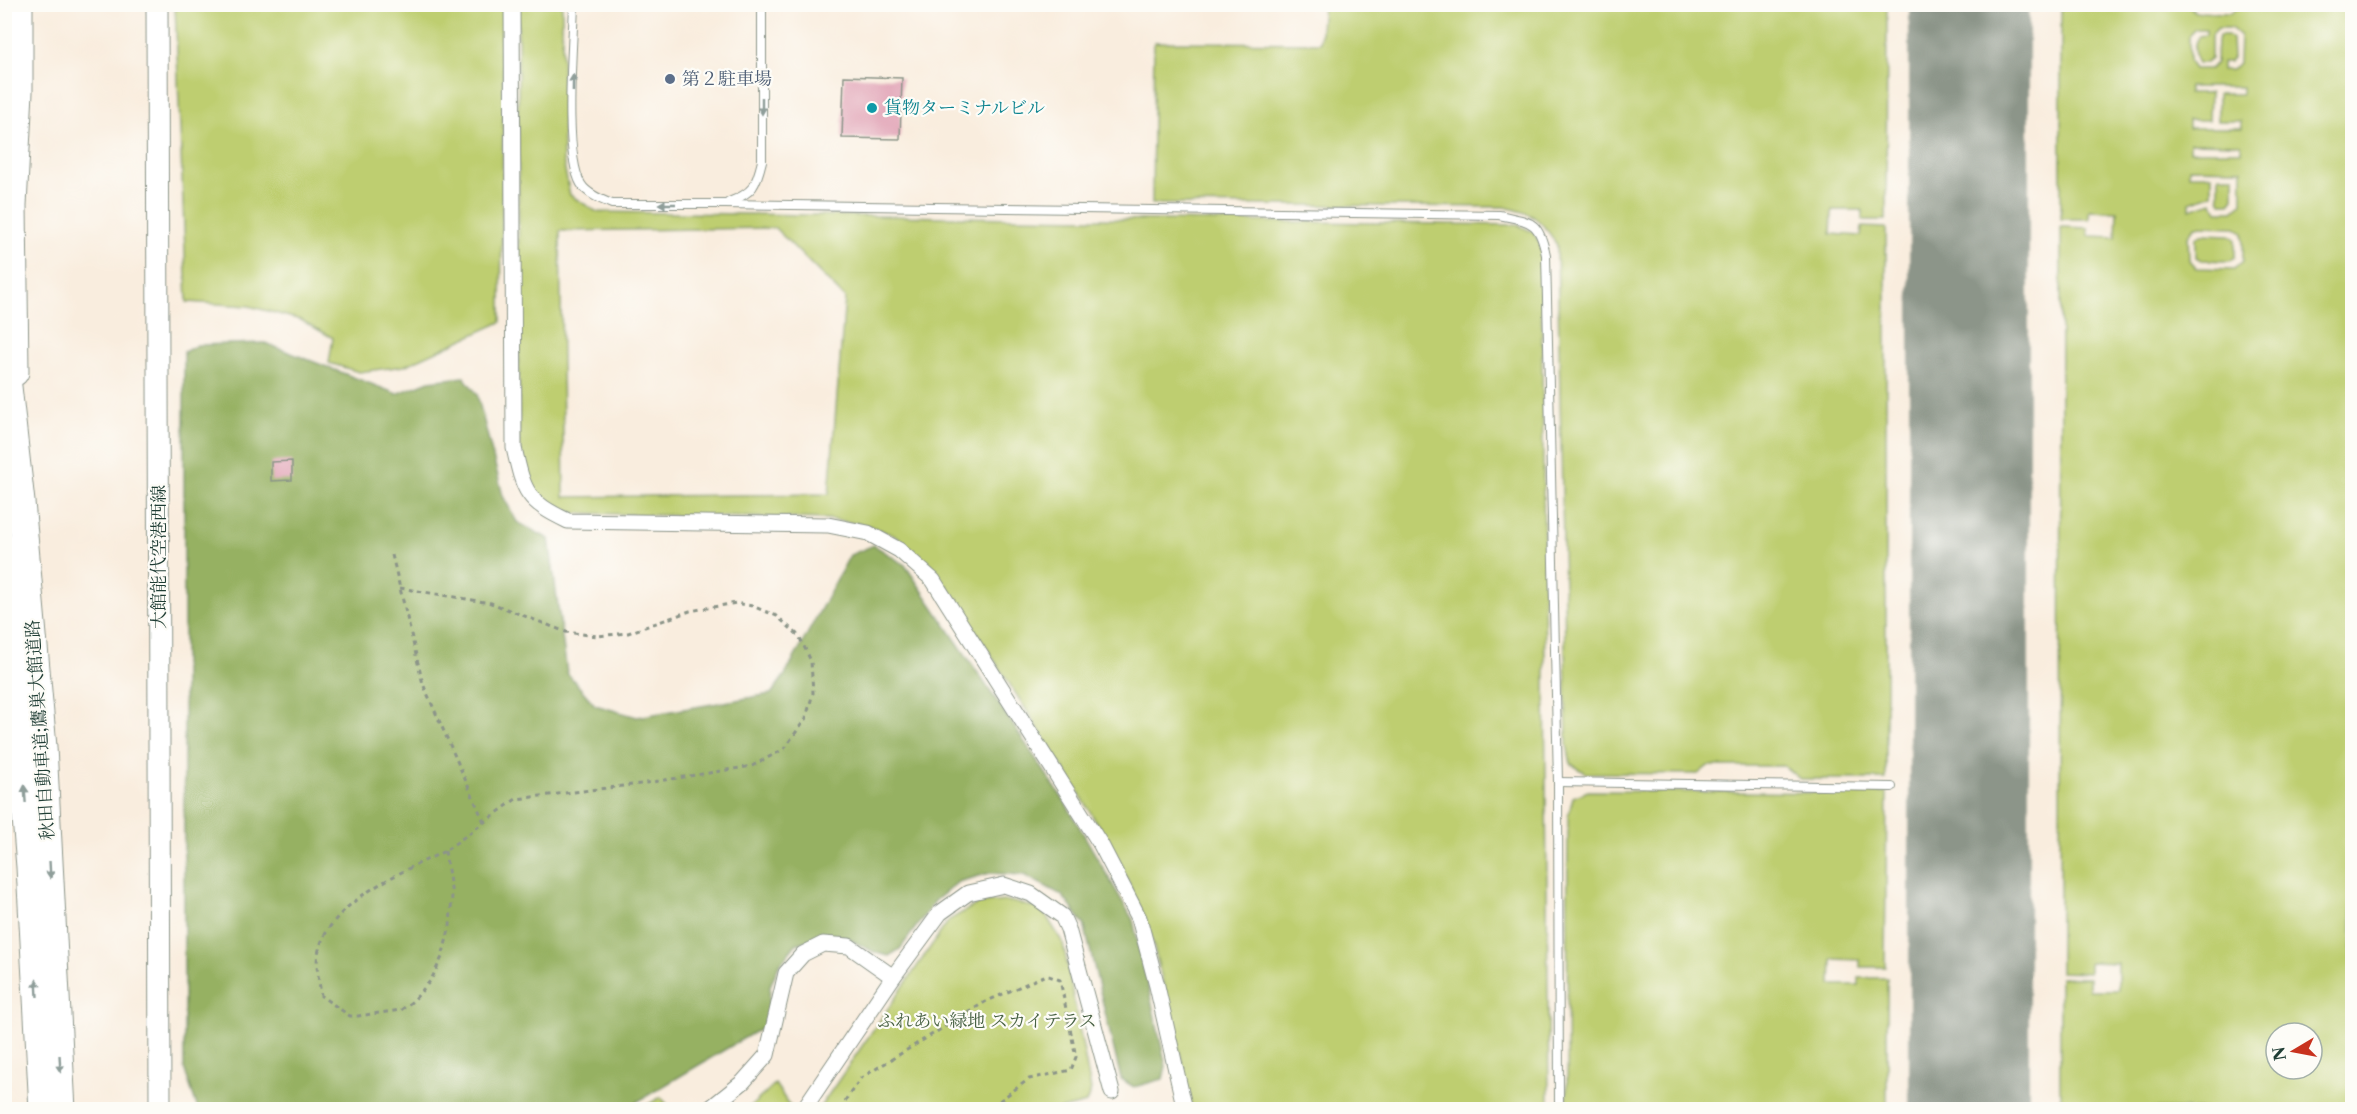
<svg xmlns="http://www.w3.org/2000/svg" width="2357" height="1114" viewBox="0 0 2357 1114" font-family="'Libre Caslon Text','Noto Serif JP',serif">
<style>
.green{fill:#bece70;stroke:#6e8652;stroke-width:1.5;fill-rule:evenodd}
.forest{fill:#96b162;stroke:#5a774b;stroke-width:1.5}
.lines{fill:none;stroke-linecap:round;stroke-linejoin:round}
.runway{stroke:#8c9589;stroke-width:120}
.building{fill:#e2a6b8}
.lane-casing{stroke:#8c9589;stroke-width:10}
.street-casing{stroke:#8c9589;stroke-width:17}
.secondary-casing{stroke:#8c9589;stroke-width:23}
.highway-casing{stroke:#8c9589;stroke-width:29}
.path{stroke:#8c9589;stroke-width:3;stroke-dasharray:4.5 4.5;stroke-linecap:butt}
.lane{stroke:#fff;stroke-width:8}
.street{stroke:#fff;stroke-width:15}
.secondary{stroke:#fff;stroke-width:21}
.highway{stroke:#fff;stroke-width:27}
.oneway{fill:#8f9e9a}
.service-dot{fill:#5c6f8a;stroke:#fdfcf7;stroke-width:2}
.culture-dot{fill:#0f9aa8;stroke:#fdfcf7;stroke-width:2}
.labels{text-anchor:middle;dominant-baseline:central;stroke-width:4.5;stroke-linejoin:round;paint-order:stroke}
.service-label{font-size:18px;fill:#4e5e75;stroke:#fdfcf7;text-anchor:start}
.culture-label{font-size:18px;fill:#0d838f;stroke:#fdfcf7;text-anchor:start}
.street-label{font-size:18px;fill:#1f3d34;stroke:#fdfcf7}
.park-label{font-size:18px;fill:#476143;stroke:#fdfcf7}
</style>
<rect width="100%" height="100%" fill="#fdfcf7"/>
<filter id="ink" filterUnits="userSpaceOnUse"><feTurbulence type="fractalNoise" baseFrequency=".0167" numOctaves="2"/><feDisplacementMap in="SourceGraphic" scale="12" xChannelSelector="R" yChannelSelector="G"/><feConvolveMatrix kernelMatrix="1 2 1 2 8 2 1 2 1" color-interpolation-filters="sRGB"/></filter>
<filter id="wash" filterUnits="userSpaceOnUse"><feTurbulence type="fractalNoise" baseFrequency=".008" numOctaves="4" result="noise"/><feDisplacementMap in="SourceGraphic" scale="24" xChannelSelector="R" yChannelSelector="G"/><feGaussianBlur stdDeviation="1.35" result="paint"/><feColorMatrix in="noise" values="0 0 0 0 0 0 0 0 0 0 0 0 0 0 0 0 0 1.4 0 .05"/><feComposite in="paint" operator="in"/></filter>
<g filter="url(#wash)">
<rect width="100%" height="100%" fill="#f9edde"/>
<g class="green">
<path d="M175,5H504L501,322L404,366L359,372L329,363L333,338L301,320L249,306L187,302Z"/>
<path d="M518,5H562L563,160L570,195L597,212L1518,225L1533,232L1541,246L1549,1109H1192L1176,1035L1149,928L1120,864L1081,796L947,586L898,537L867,525L827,519L574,513L552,504L532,489L519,445ZM775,228L845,298L829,494L564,497L560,231Z"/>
<path d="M1323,5H1887L1886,220H1862V210H1832L1831,234L1861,236L1862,227L1886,228V779H1800L1784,766H1708L1698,774L1586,773L1571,764L1567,745L1557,245C1541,219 1534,213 1504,207L1152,204L1154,42L1320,43Z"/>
<path d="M2189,5L2195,12L2231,13L2240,5H2352V1109H2060V978H2089V990H2118V963L2089,962V973L2060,972L2061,227L2088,228L2089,236L2116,237L2117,211L2089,210V219H2061V5ZM2218,28H2231L2240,36L2239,63L2232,70H2222V62H2229L2233,58L2232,39L2228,35H2220L2217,40L2216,63L2210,69H2194L2189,62V35L2195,29H2206V35L2199,36C2193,43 2193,55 2198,63H2206L2211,59V35ZM2188,87H2242V94H2218V121H2241L2242,128H2188V120H2209L2210,93H2188ZM2190,143L2241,144V151H2190ZM2189,168L2242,169V203L2233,211H2219L2212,202L2190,209V202L2212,194V175H2189ZM2196,226L2235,227L2243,233V261L2234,269L2196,268L2189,260L2188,236ZM2276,1033H2312V1069H2276Z"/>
<path d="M2219,176H2234V198L2230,203H2222L2219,197Z"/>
<path d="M2202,234L2230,235L2235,239V257L2230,261L2201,260L2196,257V237Z"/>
<path d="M1588,791L1887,793L1885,967H1860V960L1832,959L1831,985H1859V978H1887V1109H1567L1568,817L1573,797Z"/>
<path d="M1008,901L1042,909L1063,943L1091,1090L1086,1103L1059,1110H818L949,920L979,903Z"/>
<path d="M775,1084L791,1108L798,1109L747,1110Z"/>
<path d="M661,1097L671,1109H640Z"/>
</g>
<path class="forest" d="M265,343L397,394L429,381L464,377L477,394L503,496L517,522L549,539L567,673L595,705L637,717L771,694L785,675L850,555L874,545L905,565L1065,802L1133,920L1166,1066L1163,1079L1134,1087L1121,1079L1084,924L1062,895L1024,875L990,873L958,882L935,901L900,949L889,956L876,953L847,938L822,936L796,944L778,967L770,986L768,1024L625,1109H198L184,1068V352L197,345Z"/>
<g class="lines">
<path class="runway" d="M1969,1110V4"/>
</g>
<g id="blocks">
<g class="building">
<path d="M844,76L902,78L900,139L842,138Z"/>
<path d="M292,461V480L271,481V462Z"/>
</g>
</g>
</g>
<g filter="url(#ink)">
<use href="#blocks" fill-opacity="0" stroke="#8c9589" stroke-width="1.5"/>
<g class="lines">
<g class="lane-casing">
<g id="lane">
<path d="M574,4C573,44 563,153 581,184C587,194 602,200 612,204H725L1499,215C1531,222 1539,220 1546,255L1558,782L1559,1110"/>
<path d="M729,202C753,193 756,186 762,161V4"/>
<path d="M1558,782L1892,787"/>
</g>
</g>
<g class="street-casing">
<g id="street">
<path d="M512,4L514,448C524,492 526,501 568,521L828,525L868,533L899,550L933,580L1101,845L1139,918L1157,986L1185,1110"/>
<path d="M708,1110L743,1082L767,1055L786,973L803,954L823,944L849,946L893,977"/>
<path d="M803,1110L893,977L940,913L968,893L1004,885L1031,894L1062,916L1068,929L1112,1092"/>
</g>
</g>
<g class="secondary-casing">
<path id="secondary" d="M157,4L160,1110"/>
</g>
<g class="highway-casing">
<g id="highway">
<path d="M4,351L21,502L43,747L62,1110"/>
<path d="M15,372L13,205L19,92V4"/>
<path d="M4,546L30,867L43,1110"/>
</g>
</g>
<g class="path">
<path d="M392,555L423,684L484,822"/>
<path d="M400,588L491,603L566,632L597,636L628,633L690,611L736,603L752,606L777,616L799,636L811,661L813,693L806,718L784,749L752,766L640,784L516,799L445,851"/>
<path d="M445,851L452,895L450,926L442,957L431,980L414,1000L401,1010L358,1016H350L321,996C320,983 315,967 318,954C328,902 402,872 445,851Z"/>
<path d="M843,1110L846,1099L861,1078L985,1002L1046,975L1060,980L1076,1057L1071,1070L1029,1079L987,1110"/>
</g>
<use href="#lane" class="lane"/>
<use href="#street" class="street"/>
<use href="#secondary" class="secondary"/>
<use href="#highway" class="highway"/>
</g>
<defs><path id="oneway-solid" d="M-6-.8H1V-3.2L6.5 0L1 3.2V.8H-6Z" transform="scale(1.5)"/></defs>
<g class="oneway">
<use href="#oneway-solid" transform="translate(573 83) rotate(-89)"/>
<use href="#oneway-solid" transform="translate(762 106) rotate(90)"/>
<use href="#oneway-solid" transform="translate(667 204) rotate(180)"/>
<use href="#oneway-solid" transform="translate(25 794) rotate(-94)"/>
<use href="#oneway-solid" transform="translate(50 870) rotate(87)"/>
<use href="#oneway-solid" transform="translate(37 988) rotate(-93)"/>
<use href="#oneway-solid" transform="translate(60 1064) rotate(87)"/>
</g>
</g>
<circle class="service-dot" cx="670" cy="79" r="6"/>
<circle class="culture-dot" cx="872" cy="108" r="6"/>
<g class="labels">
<g class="service-label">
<text x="682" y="79">第２駐車場</text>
</g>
<g class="culture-label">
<text x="884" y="108">貨物ターミナルビル</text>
</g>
<g class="street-label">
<text transform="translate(159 557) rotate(-90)">大館能代空港西線</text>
<text transform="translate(40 730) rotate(-94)">秋田自動車道;鷹巣大館道路</text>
</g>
<g class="park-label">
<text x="987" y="1021">ふれあい緑地 スカイテラス</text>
</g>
</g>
<rect width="2357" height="1114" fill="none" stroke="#fdfcf7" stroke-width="24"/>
<g transform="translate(2294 1051) rotate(260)"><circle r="28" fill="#fdfcf7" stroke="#a4b0a9" stroke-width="1.5"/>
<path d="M0-4.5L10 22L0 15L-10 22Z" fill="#c8321e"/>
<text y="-9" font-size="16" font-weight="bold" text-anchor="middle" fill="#1f3d34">N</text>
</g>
</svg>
